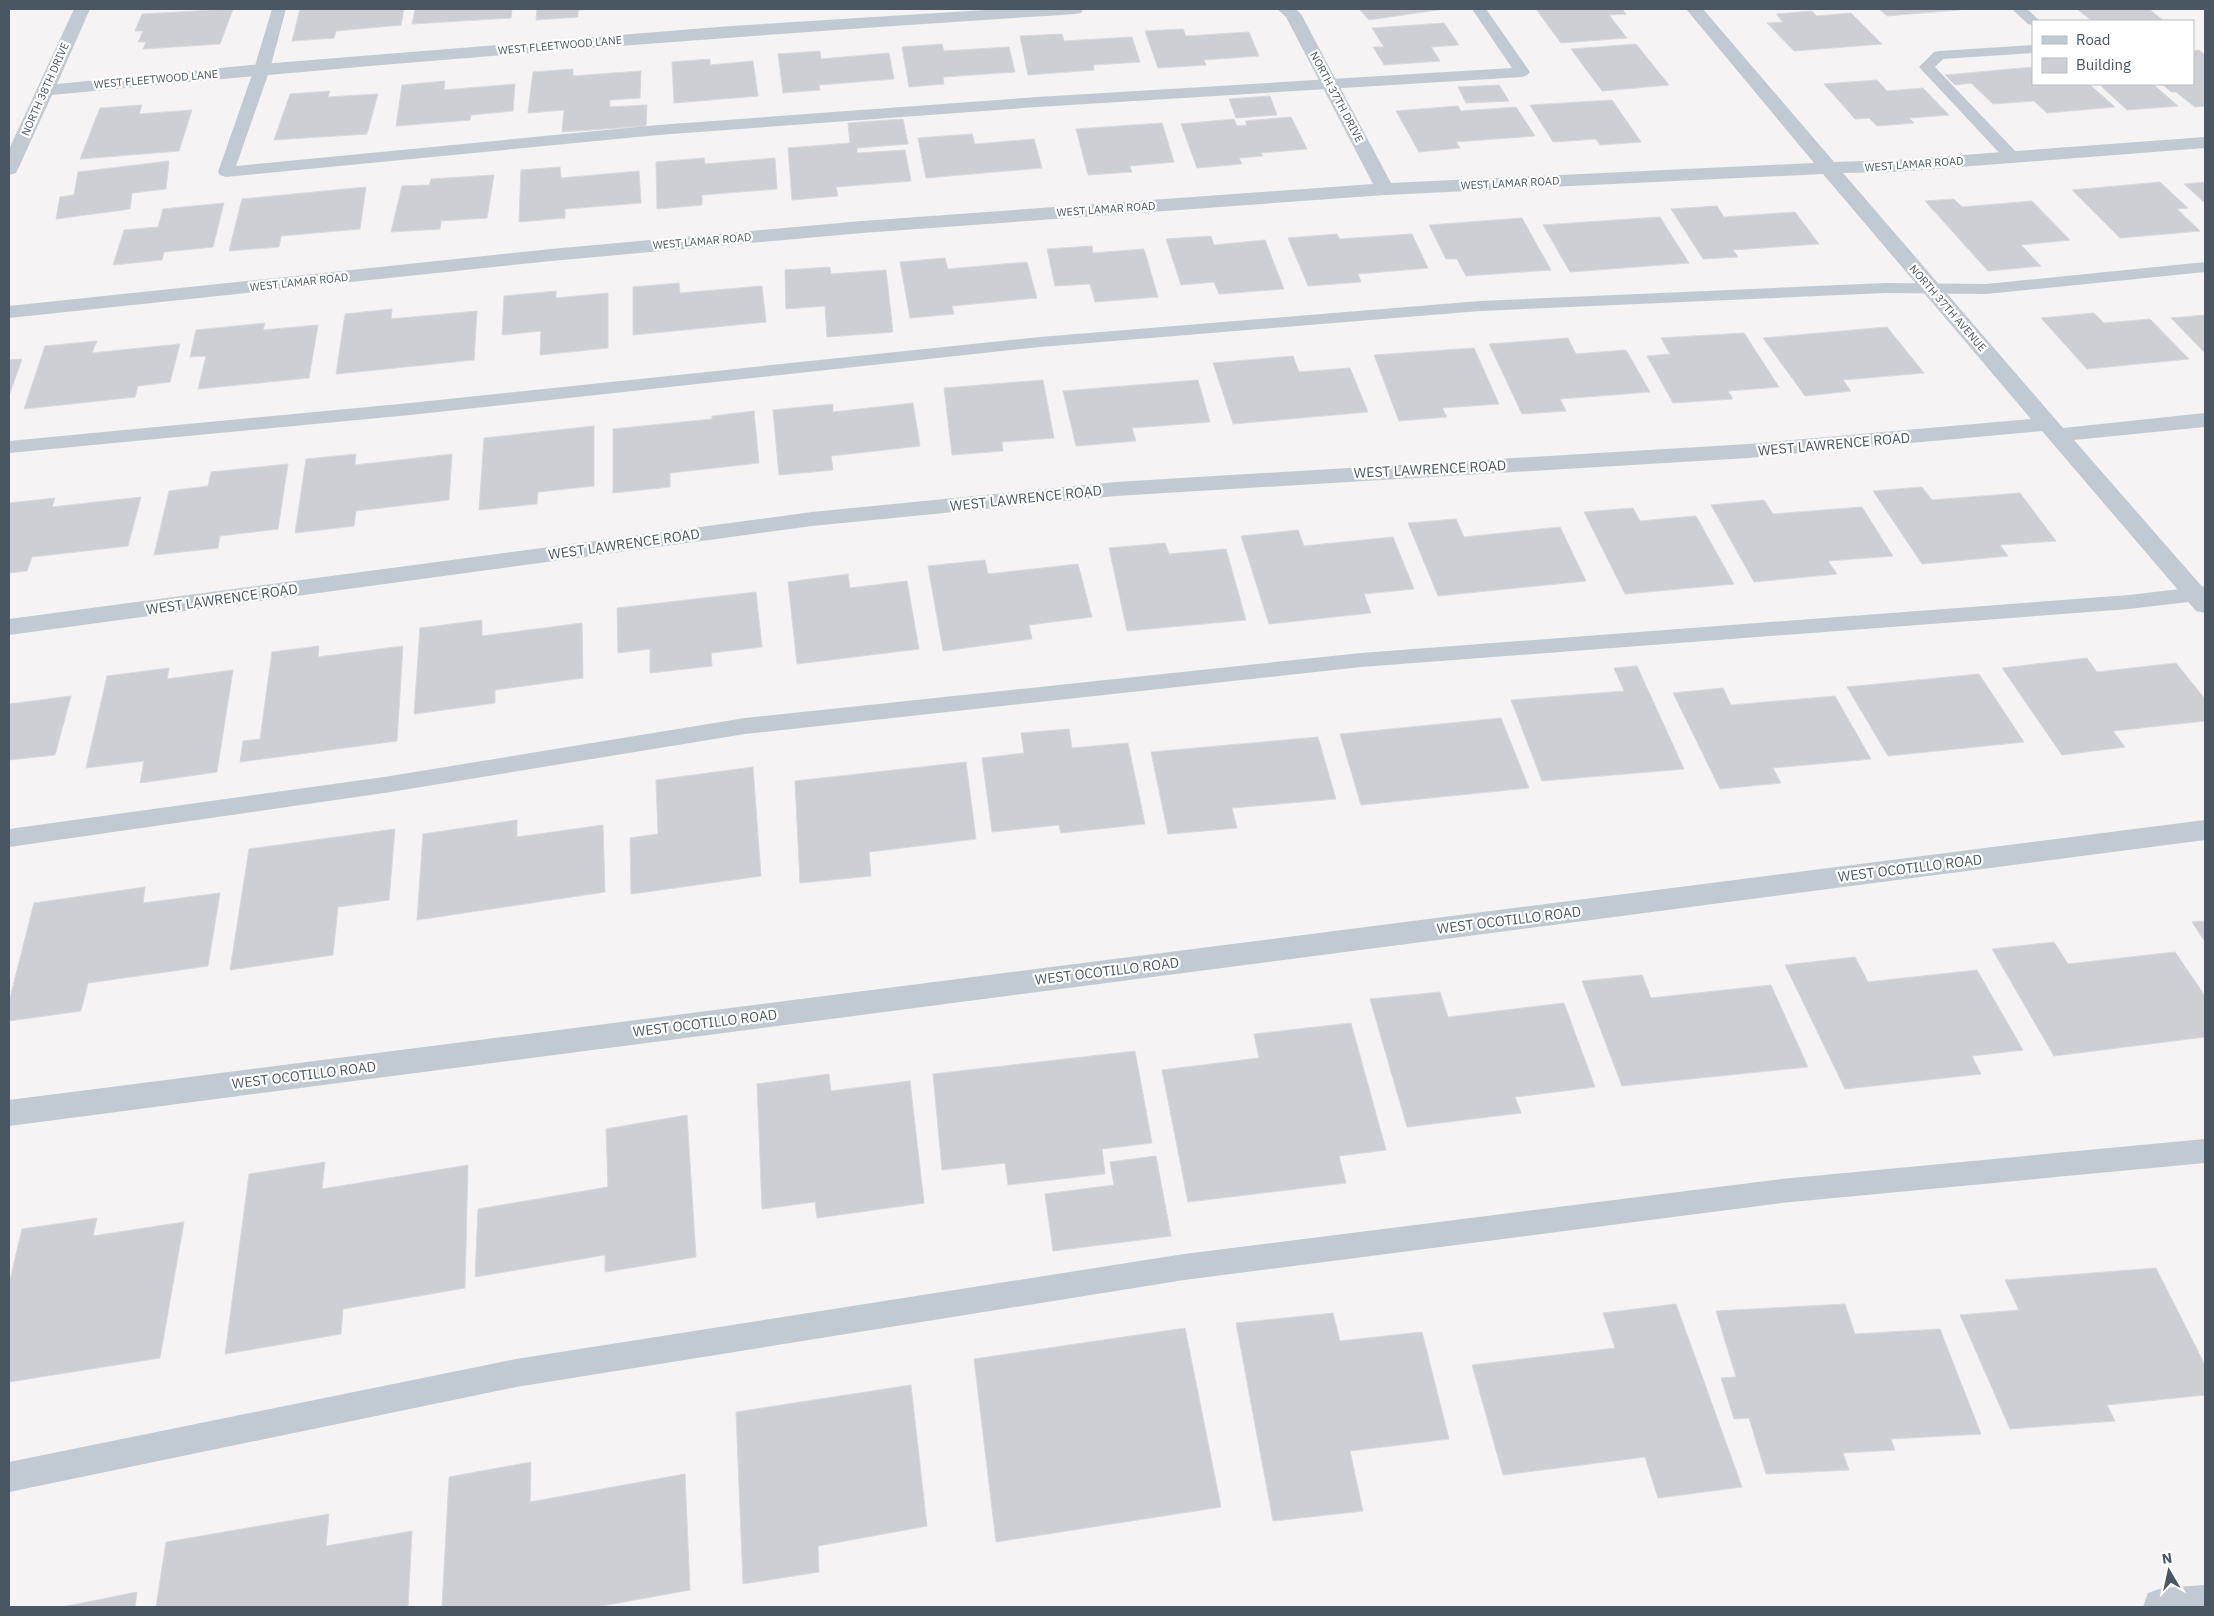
<svg xmlns="http://www.w3.org/2000/svg" width="2214" height="1616" viewBox="0 0 2214 1616" font-family="'IBM Plex Sans',sans-serif">
<style>
.building{fill:#cdcfd5;stroke:#d7d9de}
.lines{fill:none;stroke-linecap:round;stroke-linejoin:round}
.service{fill:#c1cad2;fill-rule:evenodd}
.minor{fill:#c1cad2;fill-rule:evenodd}
.labels{text-anchor:middle;dominant-baseline:central;stroke-width:4.5;stroke-linejoin:round;paint-order:stroke}
.far-street-label{font-size:11px;fill:#4a5661;stroke:#fff}
.street-label{font-size:14px;fill:#4a5661;stroke:#fff}
</style>
<rect width="100%" height="100%" fill="#f5f3f3"/>
<g class="building">
<path d="M233,9L220,44L143,49L146,42H138L143,31H135L142,14Z"/>
<path d="M300,9H404L401,25L336,31L334,38L292,41Z"/>
<path d="M415,9H512L511,18L412,24Z"/>
<path d="M537,9H592L578,10V17L536,20Z"/>
<path d="M1359,9H1443L1369,20Z"/>
<path d="M1536,9H1622L1626,14L1609,15L1627,38L1561,43Z"/>
<path d="M1879,9H1969L1887,16Z"/>
<path d="M2077,9H2149L2164,21H2092Z"/>
<path d="M1812,11L1817,16L1851,13L1882,44L1794,51L1767,23L1783,22L1776,14Z"/>
<path d="M1444,23L1459,45L1431,47L1440,61L1384,65L1373,47H1384L1372,28Z"/>
<path d="M1183,29L1186,36L1249,32L1259,56L1204,60L1206,65L1158,68L1145,31Z"/>
<path d="M1062,34L1064,41L1132,37L1140,62L1093,65L1094,70L1028,75L1020,36Z"/>
<path d="M942,44L944,51L1009,47L1015,72L943,77L944,84L909,87L902,47Z"/>
<path d="M1636,44L1669,85L1602,91L1571,49Z"/>
<path d="M2199,50L2205,55V106L2195,107L2176,92H2171L2162,84H2193V51Z"/>
<path d="M820,51L821,59L889,53L894,79L819,85L820,90L783,93L778,54Z"/>
<path d="M710,59V65L753,61L758,96L674,103L672,62Z"/>
<path d="M2033,67V84H2089L2115,107L2047,113L2034,101L1993,104L1971,83L1955,85L1945,75Z"/>
<path d="M573,69V76L641,71L640,98L610,100V107L647,105L646,126L562,132L564,110L528,113L533,72Z"/>
<path d="M1877,80L1887,91L1923,88L1949,115L1909,118L1914,123L1877,126L1869,118L1855,119L1824,84Z"/>
<path d="M445,81L444,90L515,84L513,111L471,115L470,120L396,126L402,85Z"/>
<path d="M2128,84H2153L2178,106L2127,110L2101,86Z"/>
<path d="M1499,85L1509,101L1466,103L1458,87Z"/>
<path d="M330,91L328,97L378,94L367,134L274,140L290,94Z"/>
<path d="M1270,96L1277,115L1236,118L1229,99Z"/>
<path d="M1612,100L1641,142L1600,145L1596,139L1553,142L1530,105Z"/>
<path d="M142,105L139,114L192,110L179,151L80,159L100,108Z"/>
<path d="M1458,106L1461,111L1516,107L1535,136L1456,142L1460,148L1419,152L1396,111Z"/>
<path d="M1291,117L1307,149L1261,153L1263,156L1239,158L1242,164L1197,168L1181,124L1234,119L1237,126L1247,125L1245,121Z"/>
<path d="M903,119L908,144L857,148V153L905,150L911,181L836,187L838,196L792,200L788,148L850,143L848,123Z"/>
<path d="M1162,123L1174,162L1130,166L1132,172L1088,175L1076,129Z"/>
<path d="M972,134L975,144L1034,139L1042,168L926,178L918,138Z"/>
<path d="M704,158L705,164L775,158L777,189L702,195V205L657,209L656,162Z"/>
<path d="M169,161L166,189L132,193L130,209L56,219L60,197L74,195L78,172Z"/>
<path d="M560,167L561,178L639,171L641,203L565,209V218L519,222L521,170Z"/>
<path d="M494,175L487,218L441,221L440,229L391,232L402,186L429,185L431,179Z"/>
<path d="M2160,182L2188,208L2177,209L2200,231L2120,238L2072,190Z"/>
<path d="M2205,182V203L2184,184Z"/>
<path d="M366,187L360,229L281,236L279,247L229,251L242,199Z"/>
<path d="M1954,199L1962,207L2032,201L2070,240L2021,245L2041,266L1988,271L1925,201Z"/>
<path d="M224,203L213,247L164,252L162,260L113,265L124,230L158,227L163,209Z"/>
<path d="M1717,206L1724,217L1795,212L1819,244L1733,250L1738,257L1703,259L1671,209Z"/>
<path d="M1660,217L1689,263L1570,272L1543,225Z"/>
<path d="M1522,218L1551,270L1466,276L1457,259H1446L1429,225Z"/>
<path d="M1337,234L1340,239L1412,234L1428,268L1358,274L1361,282L1308,286L1288,238Z"/>
<path d="M1211,236L1214,245L1265,240L1284,289L1219,294L1214,282L1181,285L1166,239Z"/>
<path d="M1092,246L1093,253L1144,249L1158,297L1095,302L1090,284L1055,286L1047,249Z"/>
<path d="M945,258L948,269L1027,262L1037,298L952,306L954,314L910,318L900,262Z"/>
<path d="M830,267L831,274L886,270L893,332L827,337L825,306L786,309L785,270Z"/>
<path d="M679,283L680,293L762,286L766,322L633,335V287Z"/>
<path d="M556,291V298L608,293V348L540,355L541,331L502,335L504,296Z"/>
<path d="M392,309L391,319L477,311L474,360L336,374L345,314Z"/>
<path d="M2094,313L2104,323L2150,319L2189,359L2087,369L2041,318Z"/>
<path d="M2205,315V352H2204L2171,318Z"/>
<path d="M265,323L263,330L318,325L309,378L198,389L206,356L190,357L196,330Z"/>
<path d="M1887,327L1924,373L1843,380L1851,391L1805,396L1763,338Z"/>
<path d="M1744,333L1779,387L1728,391L1733,399L1673,403L1647,356L1670,354L1661,338Z"/>
<path d="M1568,338L1576,354L1626,350L1650,392L1560,399L1566,411L1522,414L1489,344Z"/>
<path d="M97,341L92,353L180,344L170,382L138,386L135,397L24,409L45,346Z"/>
<path d="M1474,348L1499,404L1442,408L1447,417L1399,421L1374,355Z"/>
<path d="M1293,356L1299,372L1350,368L1368,412L1233,424L1213,363Z"/>
<path d="M22,359L9,396V360Z"/>
<path d="M1043,380L1054,438L1002,442L1003,451L952,455L944,388Z"/>
<path d="M1198,380L1210,422L1132,428L1136,441L1076,446L1063,391Z"/>
<path d="M913,403L920,446L831,456L833,470L779,475L773,410L833,404V412Z"/>
<path d="M754,411L759,463L670,473V487L613,493V429L712,419V416Z"/>
<path d="M594,426V486L538,492L537,504L479,510L484,438Z"/>
<path d="M356,454L355,465L452,454L449,500L356,511L354,526L295,533L306,459Z"/>
<path d="M288,464L278,529L220,536L218,548L154,555L169,491L208,486L211,472Z"/>
<path d="M1922,487L1932,500L2020,493L2056,541L2000,545L2008,556L1922,564L1873,491Z"/>
<path d="M141,497L128,546L32,557L27,571L9,573V503L55,498L52,507Z"/>
<path d="M1764,500L1773,514L1862,507L1893,556L1828,561L1837,574L1754,582L1711,505Z"/>
<path d="M1633,508L1640,521L1696,516L1734,584L1625,594L1584,512Z"/>
<path d="M1456,519L1464,537L1560,527L1586,581L1438,596L1408,523Z"/>
<path d="M1298,530L1304,546L1393,537L1414,589L1364,594L1371,613L1269,624L1241,536Z"/>
<path d="M1165,543L1169,554L1226,549L1246,620L1127,631L1109,548Z"/>
<path d="M985,560L988,574L1078,564L1092,617L1029,625L1032,639L943,651L928,566Z"/>
<path d="M848,574L850,588L907,581L919,649L797,664L788,582Z"/>
<path d="M756,592L762,647L711,653L712,666L650,673V649L618,653L617,608Z"/>
<path d="M482,620V636L582,623L583,678L495,690V703L414,714L420,628Z"/>
<path d="M319,646L318,657L403,646L397,741L240,762L243,741L260,739L272,652Z"/>
<path d="M2087,658L2097,672L2176,663L2205,699V721L2113,731L2125,747L2062,755L2002,668Z"/>
<path d="M1637,666L1684,769L1542,781L1511,700L1624,691L1614,668Z"/>
<path d="M169,668L167,679L233,670L217,772L140,783L144,761L86,768L107,676Z"/>
<path d="M1979,674L2024,742L1888,756L1847,687Z"/>
<path d="M1723,688L1731,705L1835,696L1871,759L1773,768L1781,783L1720,789L1673,693Z"/>
<path d="M71,696L55,755L9,760V704Z"/>
<path d="M1501,718L1529,788L1361,805L1340,734Z"/>
<path d="M1069,729L1072,748L1128,743L1145,824L1061,833L1059,825L992,832L982,758L1024,753L1021,733Z"/>
<path d="M1318,737L1336,799L1232,808L1237,828L1168,834L1151,752Z"/>
<path d="M966,762L976,839L869,852L871,876L800,883L795,781Z"/>
<path d="M753,767L761,876L631,894L630,838L658,834L656,780Z"/>
<path d="M517,820V837L603,825L605,892L417,920L423,834Z"/>
<path d="M395,829L389,900L338,907L333,955L230,970L249,849Z"/>
<path d="M145,887L143,903L220,893L208,966L88,983L81,1011L9,1021V1002L34,903Z"/>
<path d="M2205,921V942L2192,922Z"/>
<path d="M2054,942L2068,964L2175,952L2205,996V1037L2054,1056L1992,949Z"/>
<path d="M1855,957L1868,982L1977,970L2023,1050L1972,1056L1981,1074L1845,1089L1785,965Z"/>
<path d="M1642,975L1651,998L1771,985L1808,1067L1622,1086L1582,981Z"/>
<path d="M1440,992L1448,1017L1564,1003L1595,1087L1515,1097L1521,1113L1407,1127L1370,999Z"/>
<path d="M1351,1023L1386,1150L1339,1156L1346,1183L1188,1202L1162,1070L1259,1058L1254,1034Z"/>
<path d="M1135,1051L1152,1143L1102,1149L1105,1174L1008,1185L1005,1163L942,1170L933,1074Z"/>
<path d="M829,1074L831,1091L910,1081L924,1203L817,1218L815,1202L762,1209L757,1084Z"/>
<path d="M687,1115L696,1257L605,1272V1255L475,1277L478,1209L608,1187L606,1129Z"/>
<path d="M1156,1156L1171,1236L1053,1251L1045,1194L1114,1185L1110,1162Z"/>
<path d="M325,1162L322,1189L468,1165L465,1288L343,1309L341,1334L225,1354L249,1174Z"/>
<path d="M97,1218L93,1236L184,1222L160,1358L9,1382V1284L22,1229Z"/>
<path d="M2156,1268L2205,1365V1395L2107,1405L2115,1421L2010,1429L1960,1315L2019,1310L2005,1280Z"/>
<path d="M1676,1304L1742,1487L1658,1498L1645,1457L1503,1475L1472,1365L1615,1348L1603,1313Z"/>
<path d="M1845,1304L1855,1334L1940,1329L1981,1434L1891,1439L1895,1450L1843,1453L1849,1470L1766,1474L1749,1418L1734,1419L1721,1378L1736,1377L1716,1311Z"/>
<path d="M1333,1313L1340,1341L1422,1332L1449,1439L1350,1451L1363,1511L1273,1521L1236,1323Z"/>
<path d="M1185,1328L1221,1507L996,1542L974,1359Z"/>
<path d="M911,1385L927,1526L818,1546L819,1572L743,1584L736,1412Z"/>
<path d="M531,1462L530,1502L685,1474L690,1590L596,1607H442L449,1477Z"/>
<path d="M329,1514L326,1546L412,1531L408,1607H156L166,1542Z"/>
<path d="M137,1592L135,1607H62Z"/>
</g>
<g class="lines">
<g class="service">
<path d="M272,9H286L270,69L236,166L658,125L1038,97L1512,68L1472,9H1486L1530,72L1527,75L1522,77L1038,107L658,135L226,177L220,175L218,172L254,69Z"/>
<path d="M2012,9H2027L2040,21H2033V25L2028,24Z"/>
<path d="M2033,45V53L1943,59L1935,67L2018,154L2020,157L2018,160H2006L1919,67L1934,52L1939,51Z"/>
<path d="M2205,262V272L1986,294L1885,293L1480,311L1040,347L410,415L9,453V441L410,403L1040,337L1480,301L1885,283L1986,284Z"/>
<path d="M2205,586V600L2129,609L1361,667L745,734L384,793L9,847V829L384,777L745,718L1361,653L2129,595Z"/>
<path d="M2205,1139V1163L1781,1203L1184,1280L516,1387L9,1492V1462L516,1359L1184,1254L1781,1179Z"/>
</g>
<g class="minor">
<path d="M74,9H90L57,84L262,64L731,26L1001,9H1083L1081,13L1075,14C733,36 392,62 52,95L18,169L16,173L9,175V149Z"/>
<path d="M1277,9H1296L1301,14L1391,183L1814,163L1686,9H1703L1834,162L1895,160L2205,137V148L1895,172L1843,173L2063,428L2205,413V427L2074,440L2205,590V613L2196,611L2042,431L1748,458L1116,496L812,526L9,635V619L812,512L1116,482L1748,444L2031,419L1823,174L1385,195L862,233L551,261L9,318V306L551,249L862,221L1373,184L1286,17Z"/>
<path d="M2205,820V840L9,1126V1100Z"/>
<path d="M2205,1585V1607H2143L2148,1593L2162,1588Z"/>
</g>
</g>
<g class="labels">
<g class="far-street-label">
<text transform="translate(560 45) rotate(-5)">WEST FLEETWOOD LANE</text>
<text transform="translate(156 79) rotate(-5)">WEST FLEETWOOD LANE</text>
<text transform="translate(45 89) rotate(-66)">NORTH 38TH DRIVE</text>
<text transform="translate(1337 97) rotate(62)">NORTH 37TH DRIVE</text>
<text transform="translate(1914 164) rotate(-4)">WEST LAMAR ROAD</text>
<text transform="translate(1510 183) rotate(-3)">WEST LAMAR ROAD</text>
<text transform="translate(1106 209) rotate(-4)">WEST LAMAR ROAD</text>
<text transform="translate(702 241) rotate(-5)">WEST LAMAR ROAD</text>
<text transform="translate(299 282) rotate(-6)">WEST LAMAR ROAD</text>
<text transform="translate(1948 308) rotate(49)">NORTH 37TH AVENUE</text>
</g>
<g class="street-label">
<text transform="translate(1834 444) rotate(-5)">WEST LAWRENCE ROAD</text>
<text transform="translate(1430 469) rotate(-3)">WEST LAWRENCE ROAD</text>
<text transform="translate(1026 498) rotate(-6)">WEST LAWRENCE ROAD</text>
<text transform="translate(624 544) rotate(-8)">WEST LAWRENCE ROAD</text>
<text transform="translate(222 599) rotate(-8)">WEST LAWRENCE ROAD</text>
<text transform="translate(1910 868) rotate(-7)">WEST OCOTILLO ROAD</text>
<text transform="translate(1509 920) rotate(-7)">WEST OCOTILLO ROAD</text>
<text transform="translate(1107 971) rotate(-7)">WEST OCOTILLO ROAD</text>
<text transform="translate(705 1023) rotate(-7)">WEST OCOTILLO ROAD</text>
<text transform="translate(304 1075) rotate(-7)">WEST OCOTILLO ROAD</text>
</g>
</g>
<rect width="2214" height="1616" fill="none" stroke="#4a5661" stroke-width="20"/>
<rect x="2032" y="20" width="162" height="65" fill="#ffffff" stroke="#b7bbc0"/>
<rect x="2042" y="36" width="25" height="8" fill="#c1cad2" stroke="#b7bbc0"/>
<text x="2076" y="45" font-size="15" fill="#4a5661">Road</text>
<rect x="2042" y="58" width="25" height="15" fill="#cdcfd5" stroke="#b7bbc0"/>
<text x="2076" y="70" font-size="15" fill="#4a5661">Building</text>
<g transform="translate(2169 1571) rotate(351)" stroke="#ffffff" stroke-width="4" paint-order="stroke">
<path d="M0-4L9 19L0 12L-9 19Z" fill="#4a5661"/>
<text y="-8" font-size="14" font-weight="bold" text-anchor="middle" fill="#4a5661">N</text>
</g>
</svg>
